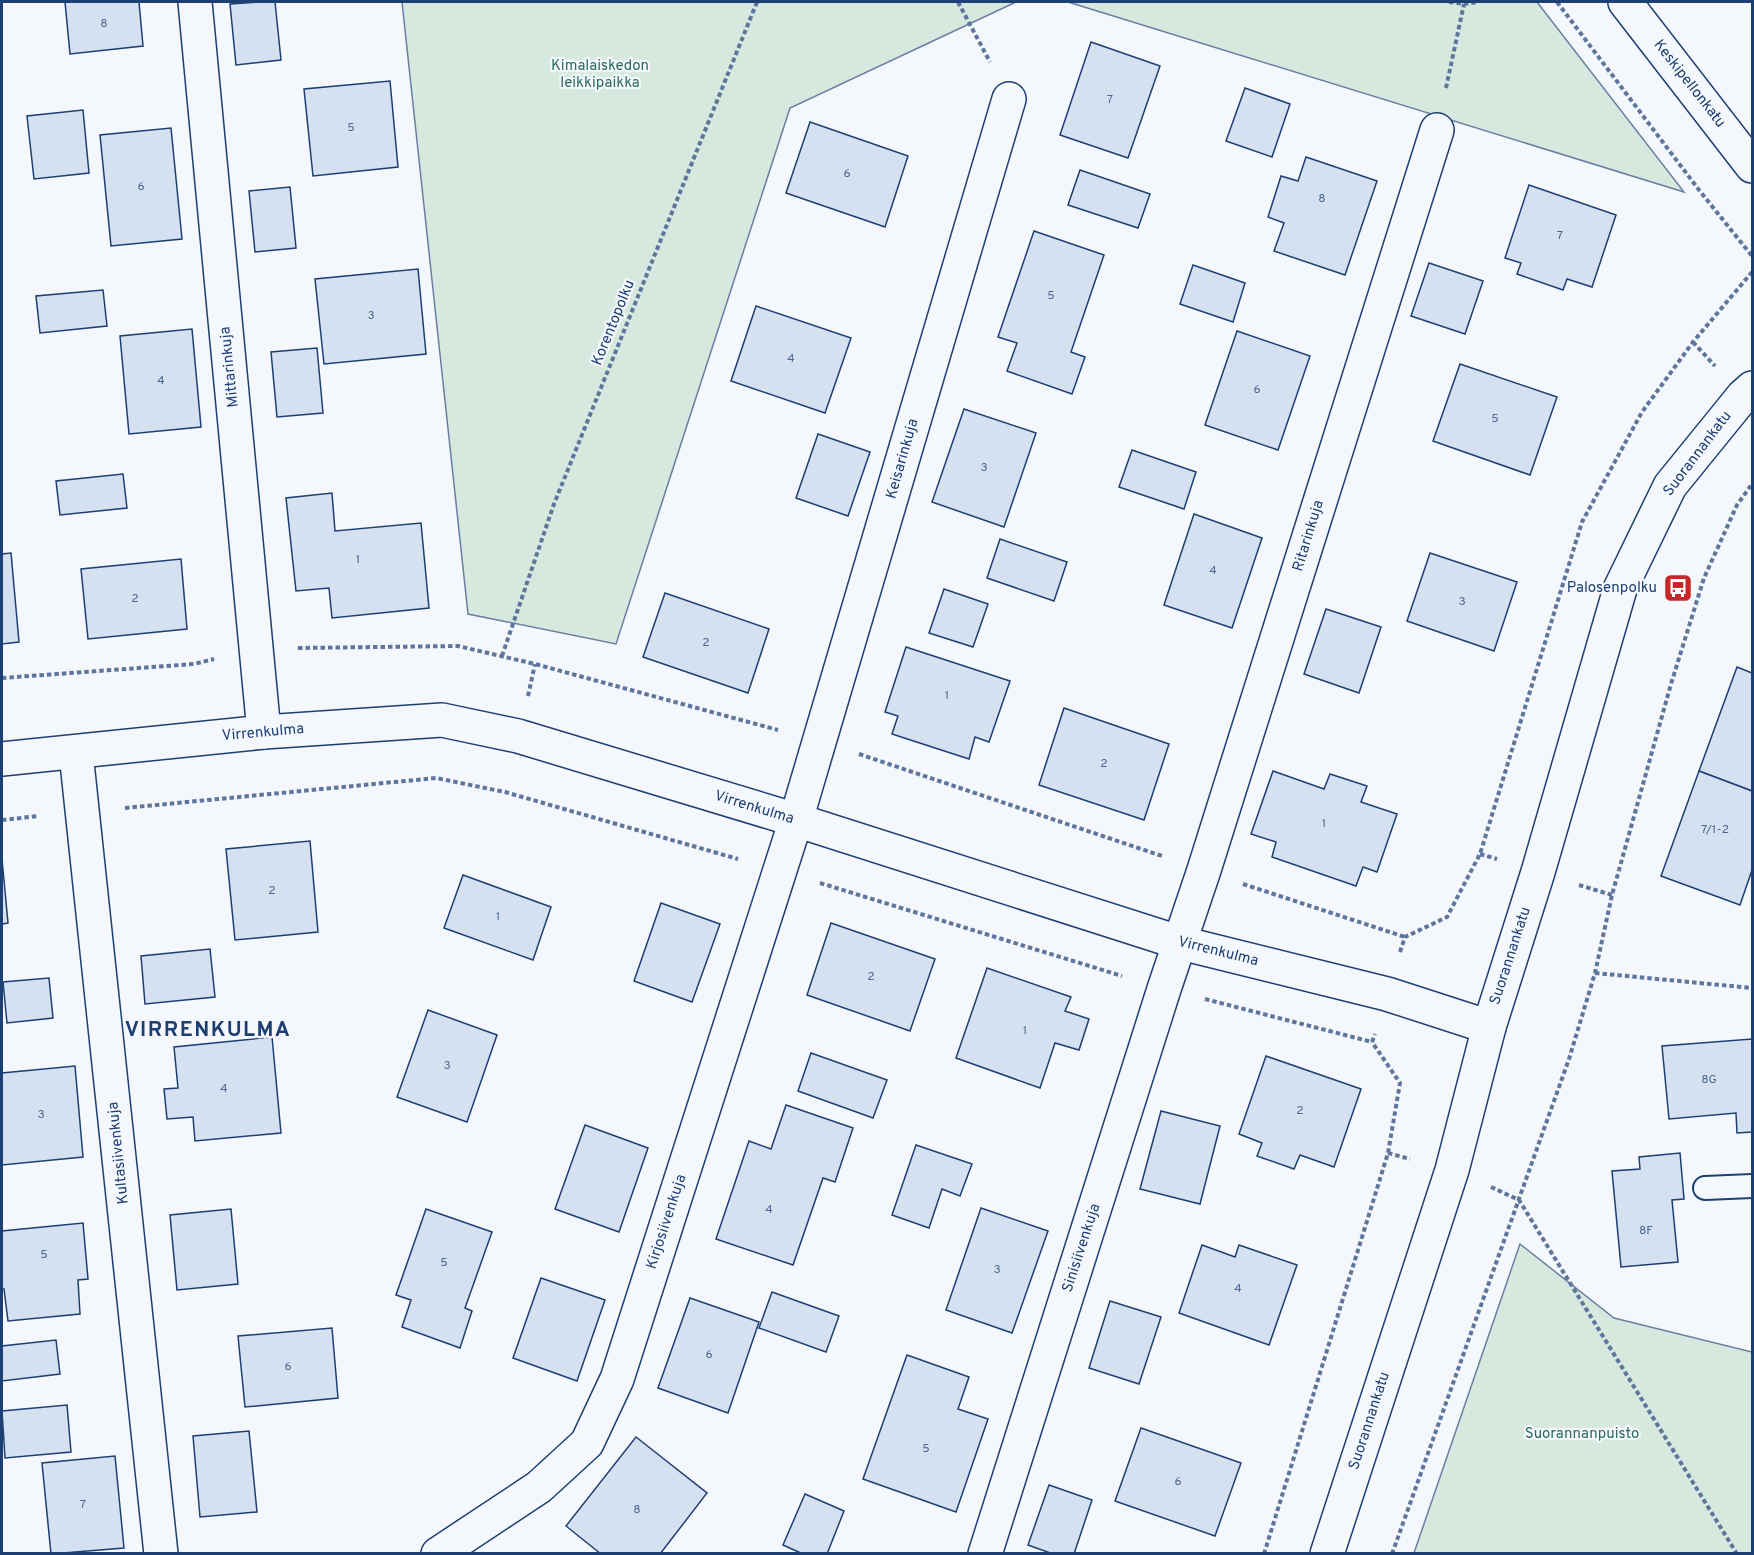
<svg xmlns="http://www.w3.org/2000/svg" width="1754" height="1555" viewBox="0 0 1754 1555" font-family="Overpass,sans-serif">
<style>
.green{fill:#d7e8df;stroke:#687fa3;stroke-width:1.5}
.building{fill:#d5e0f0;stroke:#1d3f73;stroke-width:1.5}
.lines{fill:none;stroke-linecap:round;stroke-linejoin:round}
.service-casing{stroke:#1d3f73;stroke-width:26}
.minor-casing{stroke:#1d3f73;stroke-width:36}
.tertiary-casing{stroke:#1d3f73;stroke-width:36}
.path{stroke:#5e769c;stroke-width:4;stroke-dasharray:4.5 3;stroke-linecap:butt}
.service{stroke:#f4f7fb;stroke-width:22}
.minor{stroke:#f4f7fb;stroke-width:33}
.tertiary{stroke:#f4f7fb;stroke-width:33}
.labels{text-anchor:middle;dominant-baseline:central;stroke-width:4.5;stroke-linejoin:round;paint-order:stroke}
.number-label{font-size:12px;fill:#4b6792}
.park-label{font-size:15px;fill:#2c6c60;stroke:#f4f7fb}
.street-label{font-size:15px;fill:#1d3f73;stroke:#f4f7fb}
.poi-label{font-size:15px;fill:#1d3f73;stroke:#f4f7fb;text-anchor:end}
.district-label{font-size:21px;font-weight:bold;letter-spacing:1.5px;fill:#1d3f73;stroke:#f4f7fb}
</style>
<rect width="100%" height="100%" fill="#f4f7fb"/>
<g class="green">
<path d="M402,2H1016L790,108L616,644L468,614Z"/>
<path d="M1068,2H1537L1684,192Z"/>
<path d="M1520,1244L1614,1318L1752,1352V1553H1414Z"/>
</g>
<g class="building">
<path d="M65,2H139L143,46L70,54Z"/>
<path d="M258,2H275L281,60L236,65L230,4Z"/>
<path d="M1091,42L1160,66L1128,158L1060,135Z"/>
<path d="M390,81L398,167L313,176L304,89Z"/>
<path d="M1245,88L1290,104L1272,157L1226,141Z"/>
<path d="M83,110L89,173L34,179L27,116Z"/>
<path d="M810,122L908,156L885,227L786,193Z"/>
<path d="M171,128L182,239L111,246L100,135Z"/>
<path d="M1306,157L1377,181L1345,275L1274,251L1284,223L1268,217L1281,176L1298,181Z"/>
<path d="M1080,170L1150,194L1138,228L1068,205Z"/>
<path d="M1529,185L1616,215L1592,287L1567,279L1563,290L1517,274L1521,263L1505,258Z"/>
<path d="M290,187L296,248L255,252L249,191Z"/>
<path d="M1034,231L1104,255L1071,352L1085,357L1072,394L1007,371L1017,343L998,337Z"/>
<path d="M1429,263L1483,281L1465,334L1411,316Z"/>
<path d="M1193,265L1245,283L1233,322L1180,304Z"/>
<path d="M418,269L426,354L324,364L315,279Z"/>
<path d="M103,290L107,326L40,333L36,296Z"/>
<path d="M756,306L851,338L825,413L731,381Z"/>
<path d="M192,329L201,427L129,434L120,336Z"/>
<path d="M1237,331L1310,356L1278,450L1205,425Z"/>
<path d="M317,348L323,413L277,417L271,352Z"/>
<path d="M1460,364L1557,397L1530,475L1433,441Z"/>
<path d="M964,409L1036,433L1004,527L932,502Z"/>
<path d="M818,434L870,452L848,516L796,498Z"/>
<path d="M1132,450L1196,472L1184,509L1119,487Z"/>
<path d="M123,474L127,508L60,515L56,481Z"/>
<path d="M332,493L335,531L421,523L429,608L332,618L329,588L296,591L286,498Z"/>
<path d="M1194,514L1262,538L1232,628L1164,605Z"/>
<path d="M1000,539L1067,562L1054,601L987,578Z"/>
<path d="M11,553L19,642L2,644V554Z"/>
<path d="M1430,553L1517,582L1494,651L1407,621Z"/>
<path d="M181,559L187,629L88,639L81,569Z"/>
<path d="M944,589L988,604L973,647L929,633Z"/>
<path d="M665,593L769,629L748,693L643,657Z"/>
<path d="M1326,609L1381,627L1359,693L1304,674Z"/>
<path d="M906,647L1010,681L989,742L975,737L969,759L892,734L898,716L885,712Z"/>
<path d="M1737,667L1752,673V791L1699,771Z"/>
<path d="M1064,708L1169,744L1144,820L1039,785Z"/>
<path d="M1273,771L1324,789L1330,774L1367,786L1361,802L1397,814L1377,872L1363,867L1356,886L1272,857L1276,842L1251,834Z"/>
<path d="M1699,771L1752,791V870L1740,905L1661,876Z"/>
<path d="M310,841L318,932L235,940L226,849Z"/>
<path d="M2,859L8,923L2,924Z"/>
<path d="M463,875L551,907L533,960L444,928Z"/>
<path d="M661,903L720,924L692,1002L634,981Z"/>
<path d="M831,923L935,959L910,1031L807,995Z"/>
<path d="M210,949L215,997L145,1004L141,956Z"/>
<path d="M987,968L1071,997L1065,1011L1089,1019L1079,1050L1055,1043L1040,1088L956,1058Z"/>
<path d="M49,978L53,1018L7,1023L3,982Z"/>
<path d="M428,1010L497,1035L467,1122L397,1097Z"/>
<path d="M272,1037L281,1133L195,1141L193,1117L167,1119L164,1089L178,1088L174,1047Z"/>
<path d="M1752,1039V1132L1737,1133L1736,1113L1669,1119L1662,1046Z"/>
<path d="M811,1053L887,1080L873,1118L798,1091Z"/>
<path d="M1266,1056L1361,1089L1334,1167L1300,1155L1294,1169L1257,1156L1262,1143L1239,1134Z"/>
<path d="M75,1066L83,1157L2,1165V1073Z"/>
<path d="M786,1105L853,1128L835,1182L823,1178L793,1265L716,1239L749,1141L771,1149Z"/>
<path d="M1161,1111L1220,1126L1200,1204L1140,1189Z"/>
<path d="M585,1125L648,1148L619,1232L555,1209Z"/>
<path d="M916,1145L972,1164L960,1196L942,1189L929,1228L892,1215Z"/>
<path d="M1680,1153L1684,1199L1672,1200L1678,1262L1621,1267L1612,1171L1640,1169L1639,1157Z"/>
<path d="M981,1208L1048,1231L1012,1333L946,1310Z"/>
<path d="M231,1209L238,1284L177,1290L170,1215Z"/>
<path d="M426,1209L492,1232L465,1308L472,1311L460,1348L402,1327L411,1300L396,1295Z"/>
<path d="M83,1223L88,1279L78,1280L80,1314L8,1321L4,1289H2V1231Z"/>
<path d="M1202,1245L1235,1257L1239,1245L1297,1265L1269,1345L1179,1313Z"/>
<path d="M541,1278L605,1300L577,1381L513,1358Z"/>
<path d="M772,1292L839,1316L826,1352L759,1328Z"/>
<path d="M690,1298L759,1322L728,1413L658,1388Z"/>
<path d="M1110,1301L1161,1317L1139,1384L1089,1368Z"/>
<path d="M332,1328L338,1398L245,1407L238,1336Z"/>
<path d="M56,1340L60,1374L2,1381V1346Z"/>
<path d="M907,1355L969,1377L958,1409L988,1419L956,1512L863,1479Z"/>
<path d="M67,1405L71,1452L5,1458L2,1411Z"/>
<path d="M1141,1428L1241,1463L1215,1536L1115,1501Z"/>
<path d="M249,1431L257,1512L200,1517L193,1436Z"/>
<path d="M636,1437L707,1493L660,1554H601L566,1526Z"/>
<path d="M115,1456L124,1548L51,1554L42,1463Z"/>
<path d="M1049,1485L1092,1500L1074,1554H1053L1028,1545Z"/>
<path d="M805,1494L844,1511L827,1554H803L783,1545Z"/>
</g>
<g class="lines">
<g class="service-casing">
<path id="service" d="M1705,1188L1752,1186"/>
</g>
<g class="minor-casing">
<g id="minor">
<path d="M195,2L264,732"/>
<path d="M1625,2L1752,166"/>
<path d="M76,753L161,1554"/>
<path d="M2,759L264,732L442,720L518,736L796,820L1181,943L1387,994L1489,1027"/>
<path d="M438,1554L539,1487L587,1443L617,1379L796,820L1009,99"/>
<path d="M985,1554L1164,989L1204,870L1437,130"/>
</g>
</g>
<g class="tertiary-casing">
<path id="tertiary" d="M1327,1554L1452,1170L1489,1027L1538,872L1620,589L1670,486L1743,396L1752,388"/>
</g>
<g class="path">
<path d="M958,2L990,62"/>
<path d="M1449,2L1464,4L1478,2"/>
<path d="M1557,2L1699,190L1752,256"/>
<path d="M1446,88L1464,4"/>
<path d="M1693,342L1715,366"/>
<path d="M298,648L458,646L535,664L778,730"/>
<path d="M502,656L554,504L757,2"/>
<path d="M2,678L194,664L214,659"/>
<path d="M528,696L535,664"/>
<path d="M859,754L1162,856"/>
<path d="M125,808L436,778L505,792L738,859"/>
<path d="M2,820L39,816"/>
<path d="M1480,854L1497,859"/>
<path d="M820,883L1122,976"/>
<path d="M1243,884L1405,937"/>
<path d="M1579,885L1612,895"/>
<path d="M1400,952L1405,937L1447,917L1480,854L1582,522L1642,412L1693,342L1752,272"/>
<path d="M1595,973L1752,988"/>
<path d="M1205,999L1372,1042L1375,1034"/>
<path d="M1388,1153L1410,1159"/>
<path d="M1491,1187L1519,1200L1737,1554"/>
<path d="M1264,1554L1388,1153L1400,1083L1372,1042"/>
<path d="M1392,1554L1569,1059L1595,973L1612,895L1671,684L1704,578L1737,505L1752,484"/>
</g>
<use href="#service" class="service"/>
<use href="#minor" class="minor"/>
<use href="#tertiary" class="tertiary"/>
</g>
<defs>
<g id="bus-square" transform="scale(1.5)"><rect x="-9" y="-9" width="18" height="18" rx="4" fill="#c62828" stroke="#f4f7fb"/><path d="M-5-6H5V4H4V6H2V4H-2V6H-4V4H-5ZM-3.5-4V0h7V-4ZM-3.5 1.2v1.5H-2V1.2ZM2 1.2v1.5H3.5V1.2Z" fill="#fff"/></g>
</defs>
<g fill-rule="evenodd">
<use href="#bus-square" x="1678" y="588"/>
</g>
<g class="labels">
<g class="number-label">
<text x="104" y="24">8</text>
<text x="1110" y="100">7</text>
<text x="351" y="128">5</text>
<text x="847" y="174">6</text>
<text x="141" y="187">6</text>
<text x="1322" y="199">8</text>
<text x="1560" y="236">7</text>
<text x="1051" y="296">5</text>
<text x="371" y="316">3</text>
<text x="791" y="359">4</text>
<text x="161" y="381">4</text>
<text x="1257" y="390">6</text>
<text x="1495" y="419">5</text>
<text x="984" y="468">3</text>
<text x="358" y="560">1</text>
<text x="1213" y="571">4</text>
<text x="135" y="599">2</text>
<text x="1462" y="602">3</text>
<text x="706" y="643">2</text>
<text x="947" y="696">1</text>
<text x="1104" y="764">2</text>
<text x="1324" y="824">1</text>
<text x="1715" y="830">7/1-2</text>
<text x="272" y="891">2</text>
<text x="498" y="917">1</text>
<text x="871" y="977">2</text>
<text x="1025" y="1031">1</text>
<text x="447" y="1066">3</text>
<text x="1709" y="1080">8G</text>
<text x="224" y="1089">4</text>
<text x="1300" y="1111">2</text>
<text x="41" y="1115">3</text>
<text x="769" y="1210">4</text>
<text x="1646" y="1231">8F</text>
<text x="44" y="1255">5</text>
<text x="444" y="1263">5</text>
<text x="997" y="1270">3</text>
<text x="1238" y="1289">4</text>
<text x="709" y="1355">6</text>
<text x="288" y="1367">6</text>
<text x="926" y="1449">5</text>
<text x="1178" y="1482">6</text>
<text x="83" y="1505">7</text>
<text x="637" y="1510">8</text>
</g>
<g class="park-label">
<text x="600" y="66">Kimalaiskedon<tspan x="600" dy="17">leikkipaikka</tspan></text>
<text x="1582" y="1434">Suorannanpuisto</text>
</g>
<g class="street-label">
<text transform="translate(1689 84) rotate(52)">Keskipellonkatu</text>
<text transform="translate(614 323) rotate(-68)">Korentopolku</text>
<text transform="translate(230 367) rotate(-96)">Mittarinkuja</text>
<text transform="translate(1698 454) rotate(-53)">Suorannankatu</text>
<text transform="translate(903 459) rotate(-74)">Keisarinkuja</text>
<text transform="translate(1309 536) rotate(-73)">Ritarinkuja</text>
<text transform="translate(263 733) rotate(-5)">Virrenkulma</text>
<text transform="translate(754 808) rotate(17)">Virrenkulma</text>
<text transform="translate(1218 952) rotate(14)">Virrenkulma</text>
<text transform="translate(1511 956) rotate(-72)">Suorannankatu</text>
<text transform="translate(119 1153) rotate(-96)">Kultasiivenkuja</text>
<text transform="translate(667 1222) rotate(-72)">Kirjosiivenkuja</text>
<text transform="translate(1082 1248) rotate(-72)">Sinisiivenkuja</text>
<text transform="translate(1370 1421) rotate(-72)">Suorannankatu</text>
</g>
<g class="poi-label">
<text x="1657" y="588">Palosenpolku</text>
</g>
<g class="district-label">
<text x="208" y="1030">VIRRENKULMA</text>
</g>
</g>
<rect width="1754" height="1555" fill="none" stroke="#1d3f73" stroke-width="6"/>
</svg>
